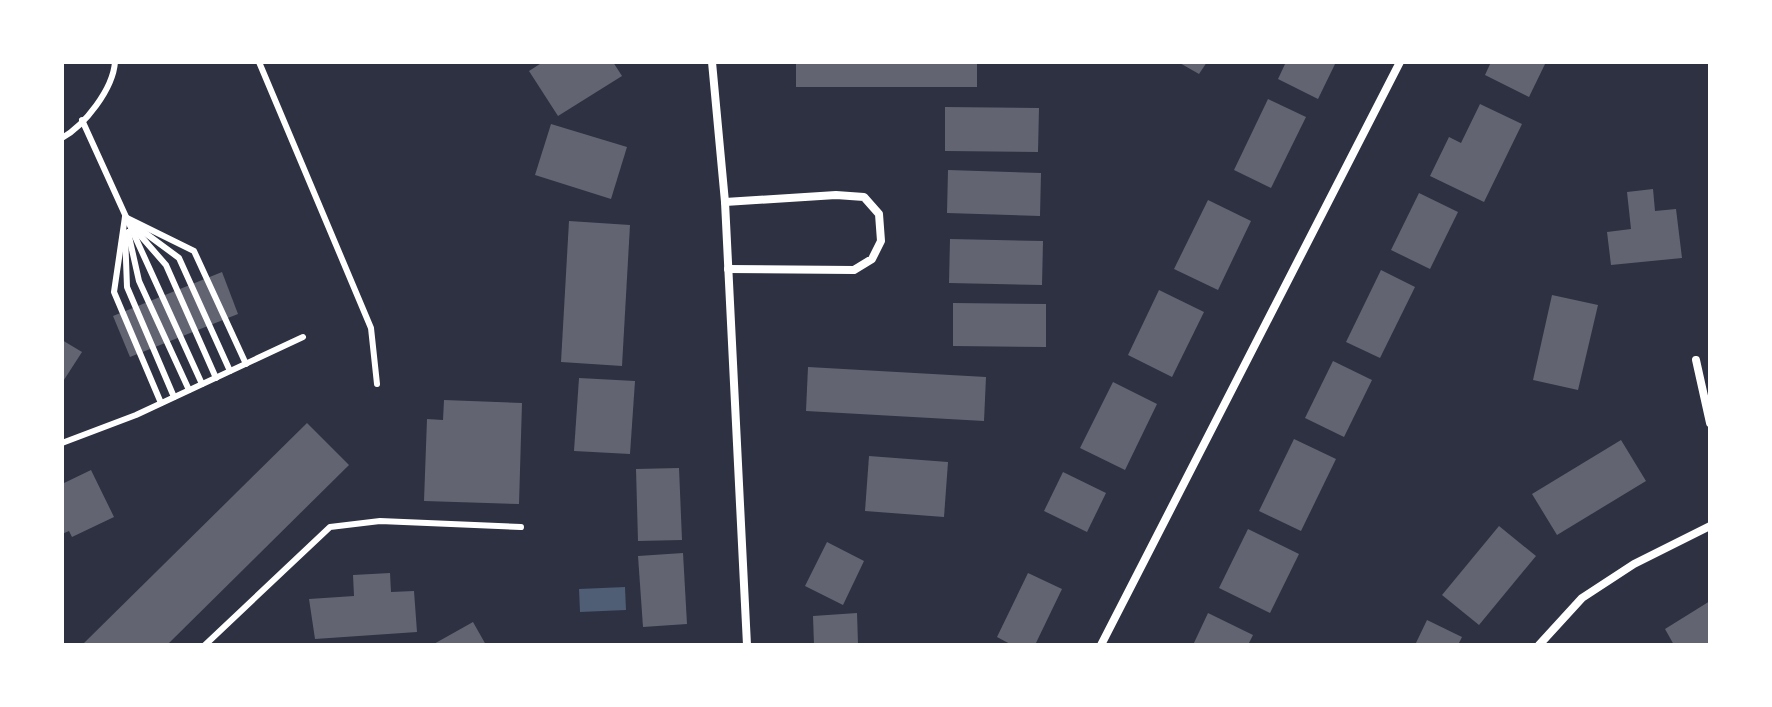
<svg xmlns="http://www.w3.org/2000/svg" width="1772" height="707" viewBox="0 0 1772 707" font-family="Roboto,sans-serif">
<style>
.water{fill:#4f5d75}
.building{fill:#626471}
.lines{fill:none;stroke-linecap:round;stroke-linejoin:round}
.service{stroke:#fff;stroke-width:6}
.minor{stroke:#fff;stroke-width:8}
</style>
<rect width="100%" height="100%" fill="#2d3142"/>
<path class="water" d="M625,587L626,610L580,612L579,589Z"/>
<g class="building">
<path d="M543,62H613L622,76L558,116L529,71Z"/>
<rect x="796" y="62" width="181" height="25"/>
<path d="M1178,62H1207L1199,74Z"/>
<path d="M1286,62H1336L1318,99L1278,79Z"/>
<path d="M1491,62H1546L1529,97L1485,75Z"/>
<path d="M1268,99L1306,117L1271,188L1234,170Z"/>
<path d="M1480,104L1522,124L1484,202L1430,176L1449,137L1461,143Z"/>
<path d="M945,107L1039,108L1038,152L945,151Z"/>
<path d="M551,124L627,147L611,199L535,175Z"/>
<path d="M948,170L1041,173L1040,216L947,213Z"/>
<path d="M1653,189L1655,211L1676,209L1682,258L1611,265L1607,232L1631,229L1627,192Z"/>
<path d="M1419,193L1458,212L1430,269L1391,250Z"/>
<path d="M1208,200L1251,221L1218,290L1174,269Z"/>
<path d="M569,221L630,225L622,366L561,362Z"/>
<path d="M950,239L1043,241L1042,285L949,283Z"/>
<path d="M1381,270L1415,287L1380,358L1346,342Z"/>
<path d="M222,272L238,314L130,357L113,316Z"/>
<path d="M1159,290L1204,312L1172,377L1128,355Z"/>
<path d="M1552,295L1598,305L1578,390L1533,380Z"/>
<path d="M953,303L1046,304V347L953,346Z"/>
<path d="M62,340L82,352L62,383Z"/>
<path d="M1333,361L1372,380L1344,437L1305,418Z"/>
<path d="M808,367L986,377L984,421L806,411Z"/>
<path d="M579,378L635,381L630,454L574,451Z"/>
<path d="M1113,382L1157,404L1125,470L1080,448Z"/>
<path d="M444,400L522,403L519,504L424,501L427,419L443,420Z"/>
<path d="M307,423L349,465L167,645H82Z"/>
<path d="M1294,439L1336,459L1301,531L1259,511Z"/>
<path d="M1621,440L1646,481L1557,535L1532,494Z"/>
<path d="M869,456L948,462L944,517L865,511Z"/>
<path d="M679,468L682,540L638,541L636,469Z"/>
<path d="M91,470L114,517L72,537L69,531L62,534V484Z"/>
<path d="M1063,472L1106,493L1087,532L1044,511Z"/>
<path d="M1499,526L1536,556L1479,625L1442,595Z"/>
<path d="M1248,529L1299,554L1270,613L1219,588Z"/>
<path d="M827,542L864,561L843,605L805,586Z"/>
<path d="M683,553L687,624L643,627L638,556Z"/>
<path d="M390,573L391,592L414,591L417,632L315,639L309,599L354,596L353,575Z"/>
<path d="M1028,573L1062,589L1035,645H1012L997,637Z"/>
<path d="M1710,601V645H1674L1665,629Z"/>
<path d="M857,613L858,645H814L813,616Z"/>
<path d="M1208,613L1253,635L1248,645H1193Z"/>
<path d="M1427,620L1462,637L1458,645H1415Z"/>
<path d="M473,622L486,645H432Z"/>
</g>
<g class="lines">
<g class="service">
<path d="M259,62L371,328L377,384"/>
<path d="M82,120L202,384"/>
<path d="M62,138C85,125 113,89 115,62"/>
<path d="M125,217L194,251L246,364"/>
<path d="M125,217L114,292L161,403"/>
<path d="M132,226L166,265L216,378"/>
<path d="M137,227L179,258L230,371"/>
<path d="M128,232L139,281L189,390"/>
<path d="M125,233L127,287L174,397"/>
<path d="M62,443L136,415L303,337"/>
<path d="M205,645L330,527L380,521L521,527"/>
</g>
<g class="minor">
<path d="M712,62L725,202L747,645"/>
<path d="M725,202L836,195L864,197L879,214L881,241L872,259L854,270L728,269"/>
<path d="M1696,360L1710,423"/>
<path d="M1101,645L1400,62"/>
<path d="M1539,645L1582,598L1634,564L1710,526"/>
</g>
</g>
<rect width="1772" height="707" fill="none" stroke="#ffffff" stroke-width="128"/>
</svg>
